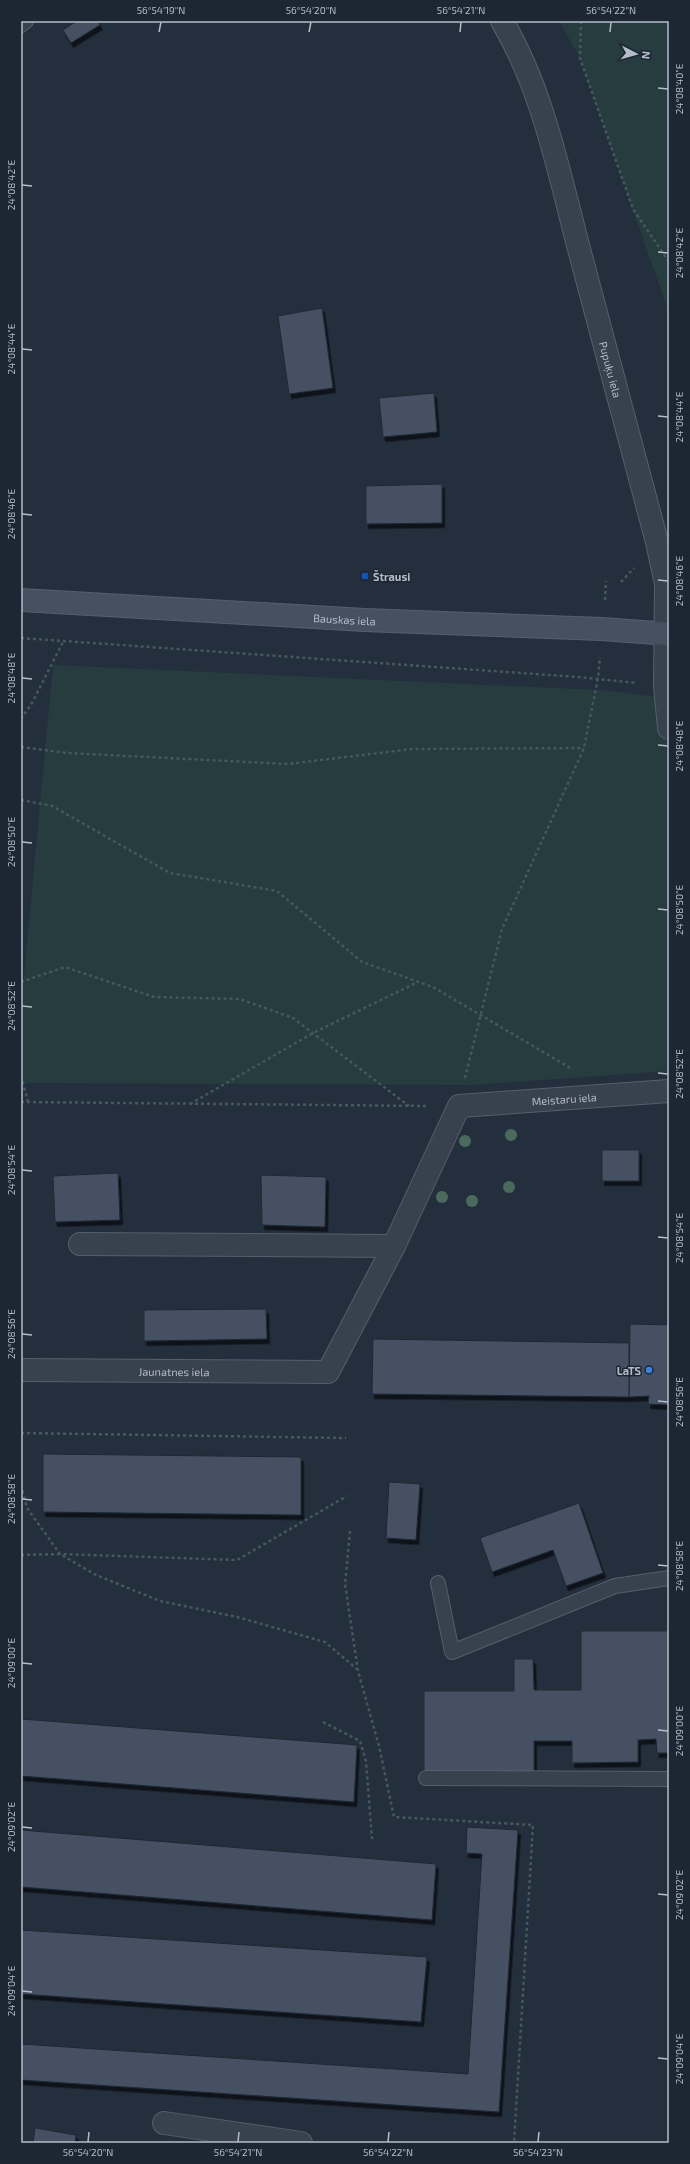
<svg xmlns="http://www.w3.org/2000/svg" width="690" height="2164" viewBox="0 0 690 2164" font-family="'Exo 2',sans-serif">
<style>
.green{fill:#263c3f}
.building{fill:#455162;stroke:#1f2835;filter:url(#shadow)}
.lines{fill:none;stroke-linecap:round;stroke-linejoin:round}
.service-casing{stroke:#565f6c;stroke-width:16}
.minor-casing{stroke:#565f6c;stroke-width:24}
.secondary-casing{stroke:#565f6c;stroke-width:24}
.path{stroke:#44595c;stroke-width:2.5;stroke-dasharray:3 3;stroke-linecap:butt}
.service{stroke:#38414e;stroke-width:14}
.minor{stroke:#38414e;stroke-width:22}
.secondary{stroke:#465061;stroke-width:22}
.tree{fill:#4b6a5d}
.ticks{fill:none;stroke:#b4bcc9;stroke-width:1.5}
.transit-dot{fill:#1a4fb4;stroke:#1d2633;stroke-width:1.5}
.shop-dot{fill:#3f7fe0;stroke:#1d2633;stroke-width:1.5}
.labels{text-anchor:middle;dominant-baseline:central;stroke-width:3;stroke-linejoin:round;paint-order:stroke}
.street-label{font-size:11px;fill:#b4bcc9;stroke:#1d2633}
.poi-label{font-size:11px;font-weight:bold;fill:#b4bcc9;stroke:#1d2633;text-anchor:start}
.neatline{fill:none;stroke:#b4bcc9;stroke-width:1.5}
.ticks-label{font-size:10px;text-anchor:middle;fill:#b4bcc9}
</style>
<defs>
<filter id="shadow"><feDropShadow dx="2.5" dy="4.5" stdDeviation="0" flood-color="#0009"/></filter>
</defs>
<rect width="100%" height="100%" fill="#242f3e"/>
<g class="green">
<path d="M559,21H669V313L580,58Z"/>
<path d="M53,665L600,690L669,698V1071L473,1085L21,1083V1008Z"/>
</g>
<g class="building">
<path d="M77,21H97L100,25L71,43L63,30Z"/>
<path d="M322,308L333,388L289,394L278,316Z"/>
<path d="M434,393L437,432L383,437L379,398Z"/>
<path d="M442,484V523L366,524V486Z"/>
<rect x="602" y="1150" width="37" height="31"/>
<path d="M118,1173L120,1220L55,1222L53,1176Z"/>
<path d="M261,1175L326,1177L325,1227L262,1225Z"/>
<path d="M266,1309L267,1339L144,1341V1310Z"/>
<path d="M630,1324L669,1325V1405L648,1404L649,1396L629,1397Z"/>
<path d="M373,1339L629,1343V1397L372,1394Z"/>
<path d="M43,1454L301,1457V1515L43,1512Z"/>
<path d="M389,1482L420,1484L416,1540L386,1538Z"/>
<path d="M579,1503L603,1573L566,1586L553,1550L492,1572L480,1538Z"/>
<path d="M581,1631H669V1753H657L656,1739L638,1740V1762L572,1763V1741H534V1773H424V1691H514V1659H533L534,1690H581Z"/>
<path d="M21,1719L357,1745L354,1802L21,1776Z"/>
<path d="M467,1827L518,1830L499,2112L21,2080V2044L468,2074L482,1854L466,1853Z"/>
<path d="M21,1830L436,1864L432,1920L21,1887Z"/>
<path d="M21,1930L427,1957L421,2022L21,1994Z"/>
<path d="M35,2128L76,2135L75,2143H33Z"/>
</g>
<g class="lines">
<g class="service-casing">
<g id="service">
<path d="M21,25L26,21"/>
<path d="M438,1583L452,1652L615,1586L669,1578"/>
<path d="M426,1778L669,1779"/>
</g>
</g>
<g class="minor-casing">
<g id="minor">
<path id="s1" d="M502,21C543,90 559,173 579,249C605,347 631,444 657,542L666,584L665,686L669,728"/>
<path d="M80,1244L394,1246"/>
<path id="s2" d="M21,1370L328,1372L394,1246L459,1106L669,1091"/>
<path d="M164,2123L301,2143"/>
</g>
</g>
<g class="secondary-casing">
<g id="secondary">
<path id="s3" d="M21,600L364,620L602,629L669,634"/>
</g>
</g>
<g class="path">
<path d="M581,21L580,58L633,209L669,262"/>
<path d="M621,582L634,568"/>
<path d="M605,600L606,581"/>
<path d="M21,638L578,677L637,683"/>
<path d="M21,719L32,703L64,640"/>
<path d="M21,747L67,753L288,764L412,749L584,748"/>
<path d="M21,800L52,806L170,873L277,891L362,962L433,987L572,1069"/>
<path d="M21,982L65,967L154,997L240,999L293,1018L409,1106"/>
<path d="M21,1076L28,1102"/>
<path d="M465,1078L502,929L584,748L598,678L600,657"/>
<path d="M21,1102L428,1106"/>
<path d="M190,1104L313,1033L418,982"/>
<path d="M21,1433L346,1438"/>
<path d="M21,1485L27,1508L60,1554L237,1560L347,1496"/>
<path d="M350,1531L345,1584L358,1671L379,1746L394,1817L533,1825L514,2143"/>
<path d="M21,1555L60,1554L96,1575L160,1601L237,1617L325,1642L358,1670"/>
<path d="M323,1722L360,1741L366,1761L372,1839"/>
</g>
<use href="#service" class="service"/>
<use href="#minor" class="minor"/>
<use href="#secondary" class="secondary"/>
</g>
<g class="tree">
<circle cx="511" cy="1135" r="6"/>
<circle cx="465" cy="1141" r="6"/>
<circle cx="509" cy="1187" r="6"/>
<circle cx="442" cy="1197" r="6"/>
<circle cx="472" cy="1201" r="6"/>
</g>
<path class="ticks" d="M159,32L161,22M309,32L311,22M460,32L461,22M610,32L611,22M658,88L668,89M22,185L32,186M658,252L668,253M22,349L32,350M658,416L668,417M22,514L32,515M658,580L668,581M22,678L32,679M658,745L668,746M22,842L32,843M658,909L668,910M22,1006L32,1007M658,1073L668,1074M22,1170L32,1171M658,1237L668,1238M22,1334L32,1335M658,1401L668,1402M22,1499L32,1500M658,1565L668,1566M22,1663L32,1664M658,1730L668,1731M22,1827L32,1828M658,1894L668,1895M22,1991L32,1992M658,2058L668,2059M88,2142L89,2132M238,2142L239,2132M388,2142L389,2132M538,2142L539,2132"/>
<rect class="transit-dot" x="361" y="572" width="8" height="8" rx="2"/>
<circle class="shop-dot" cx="649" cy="1370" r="4"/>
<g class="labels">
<g class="street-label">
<text stroke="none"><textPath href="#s1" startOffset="366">Pupuķu iela</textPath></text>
<text stroke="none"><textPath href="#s3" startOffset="324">Bauskas iela</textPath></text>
<text stroke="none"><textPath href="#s2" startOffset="709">Meistaru iela</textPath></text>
<text stroke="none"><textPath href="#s2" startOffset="153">Jaunatnes iela</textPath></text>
</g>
<g class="poi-label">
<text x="373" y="576">Štrausi</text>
<text x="641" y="1370" text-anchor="end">LaTS</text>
</g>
</g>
<rect width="690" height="2164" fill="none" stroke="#1d2633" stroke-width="44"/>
<g transform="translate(636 54) rotate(96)" stroke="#1d2633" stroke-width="3" paint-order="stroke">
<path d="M0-3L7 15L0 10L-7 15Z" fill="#b4bcc9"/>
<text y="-6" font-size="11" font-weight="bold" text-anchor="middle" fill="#b4bcc9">N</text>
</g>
<rect x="22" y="22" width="646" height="2120" class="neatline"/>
<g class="ticks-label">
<text x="161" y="14">56°54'19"N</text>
<text x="311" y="14">56°54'20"N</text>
<text x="461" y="14">56°54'21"N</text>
<text x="611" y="14">56°54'22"N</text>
<text transform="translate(679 89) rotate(-90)" y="4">24°08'40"E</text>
<text transform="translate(11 185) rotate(-90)" y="4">24°08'42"E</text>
<text transform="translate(679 253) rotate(-90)" y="4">24°08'42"E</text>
<text transform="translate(11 349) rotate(-90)" y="4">24°08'44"E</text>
<text transform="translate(679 417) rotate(-90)" y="4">24°08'44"E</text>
<text transform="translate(11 514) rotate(-90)" y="4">24°08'46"E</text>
<text transform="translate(679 581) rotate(-90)" y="4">24°08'46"E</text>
<text transform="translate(11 678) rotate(-90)" y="4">24°08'48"E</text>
<text transform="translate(679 746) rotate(-90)" y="4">24°08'48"E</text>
<text transform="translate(11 842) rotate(-90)" y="4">24°08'50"E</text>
<text transform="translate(679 910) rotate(-90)" y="4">24°08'50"E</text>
<text transform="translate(11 1006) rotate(-90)" y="4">24°08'52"E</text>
<text transform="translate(679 1074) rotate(-90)" y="4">24°08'52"E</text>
<text transform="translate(11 1170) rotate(-90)" y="4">24°08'54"E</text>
<text transform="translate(679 1238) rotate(-90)" y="4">24°08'54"E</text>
<text transform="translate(11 1334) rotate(-90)" y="4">24°08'56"E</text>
<text transform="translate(679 1402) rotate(-90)" y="4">24°08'56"E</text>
<text transform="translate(11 1499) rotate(-90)" y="4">24°08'58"E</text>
<text transform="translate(679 1566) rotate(-90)" y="4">24°08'58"E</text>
<text transform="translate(11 1663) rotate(-90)" y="4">24°09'00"E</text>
<text transform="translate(679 1731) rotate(-90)" y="4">24°09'00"E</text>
<text transform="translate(11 1827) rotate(-90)" y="4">24°09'02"E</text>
<text transform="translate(679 1895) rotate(-90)" y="4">24°09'02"E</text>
<text transform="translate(11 1991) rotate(-90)" y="4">24°09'04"E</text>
<text transform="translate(679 2059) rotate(-90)" y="4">24°09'04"E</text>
<text x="88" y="2156">56°54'20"N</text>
<text x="238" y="2156">56°54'21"N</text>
<text x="388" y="2156">56°54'22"N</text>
<text x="538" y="2156">56°54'23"N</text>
</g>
</svg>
